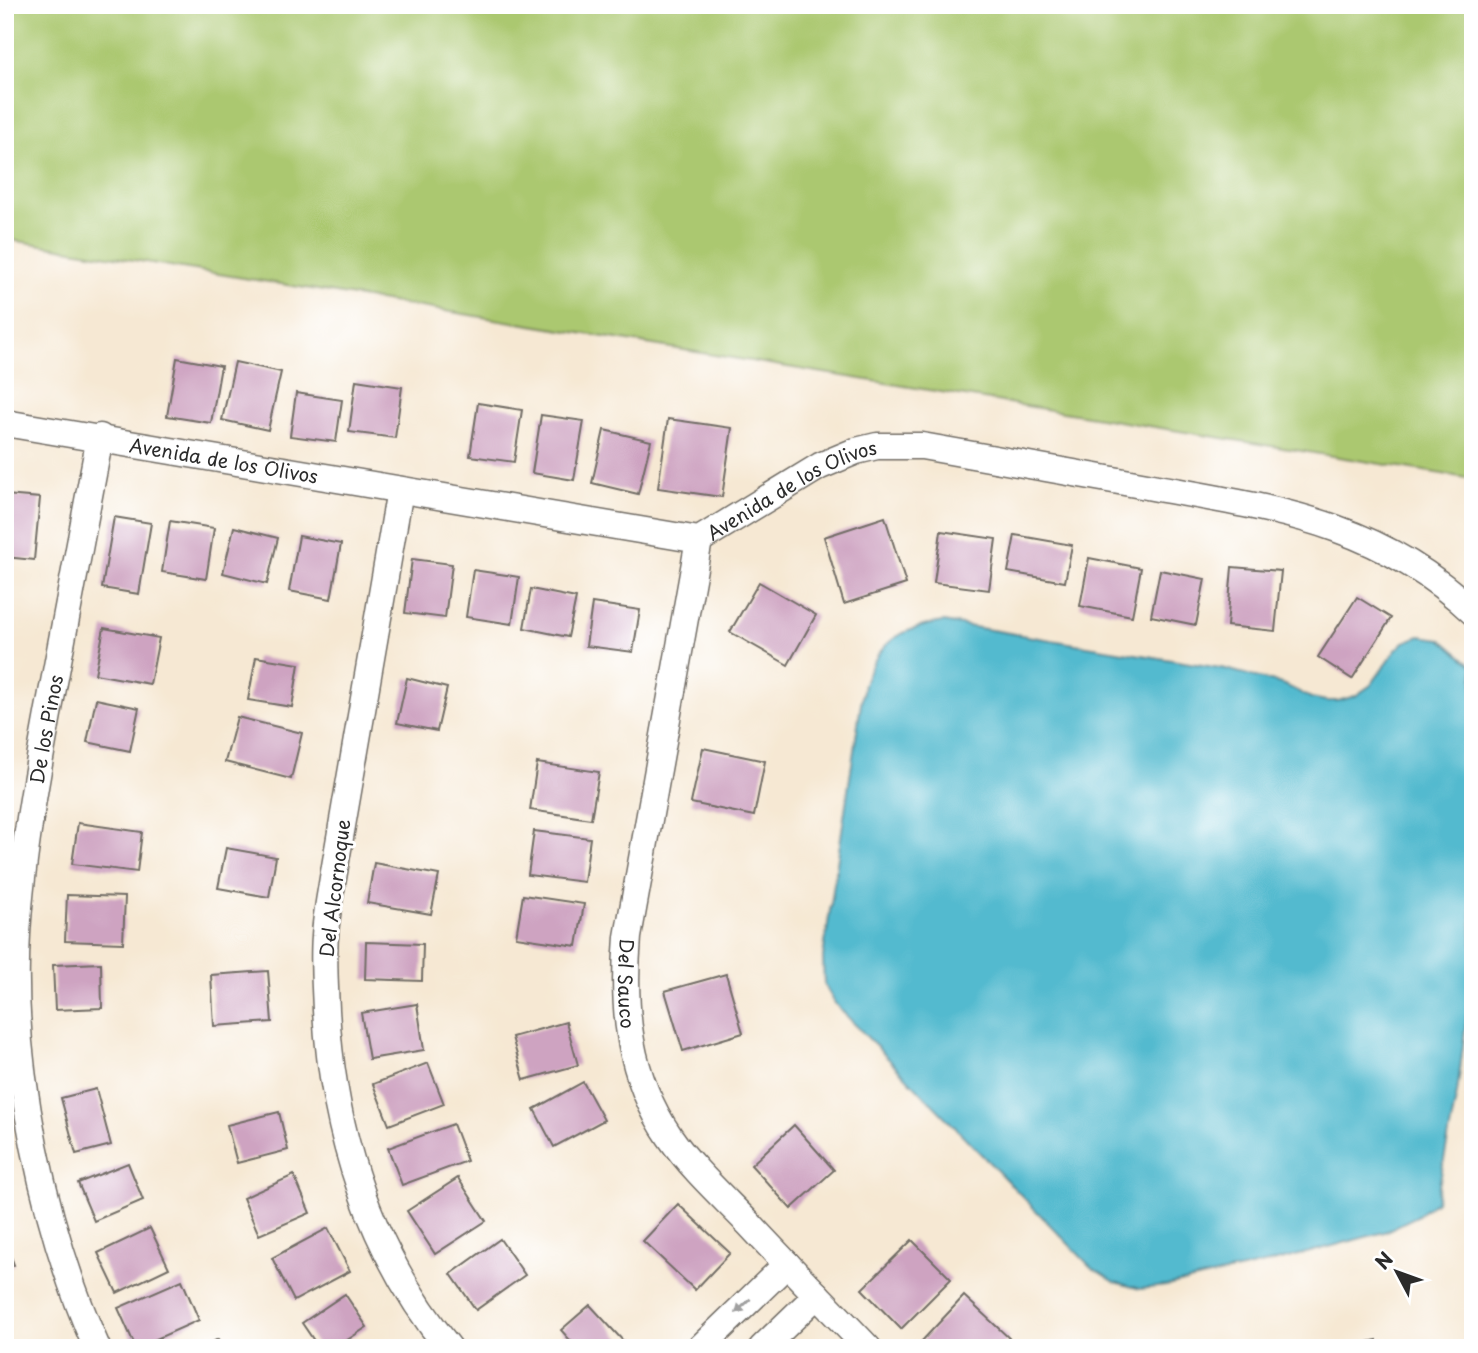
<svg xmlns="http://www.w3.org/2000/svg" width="1478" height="1353" viewBox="0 0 1478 1353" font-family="'Playpen Sans',sans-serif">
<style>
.green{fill:#abc86f;stroke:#6b7a4d;stroke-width:2}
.water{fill:#52bacf;stroke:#3e727d;stroke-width:2}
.building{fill:#cea3c1}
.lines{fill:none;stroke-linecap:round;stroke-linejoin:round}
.minor-casing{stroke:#726d66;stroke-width:29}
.minor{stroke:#fff;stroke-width:26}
.oneway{fill:#a0a0a0}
.labels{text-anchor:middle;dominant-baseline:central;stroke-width:6;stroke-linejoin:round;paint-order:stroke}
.street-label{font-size:19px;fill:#2b2b2b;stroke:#fff}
</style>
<rect width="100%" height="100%" fill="#fff"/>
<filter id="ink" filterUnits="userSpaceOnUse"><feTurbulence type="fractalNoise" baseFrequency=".0143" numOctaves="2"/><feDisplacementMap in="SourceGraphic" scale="14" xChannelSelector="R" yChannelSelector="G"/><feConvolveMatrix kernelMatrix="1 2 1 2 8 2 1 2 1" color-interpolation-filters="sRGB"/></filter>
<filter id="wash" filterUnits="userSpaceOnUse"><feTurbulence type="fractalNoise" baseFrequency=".00686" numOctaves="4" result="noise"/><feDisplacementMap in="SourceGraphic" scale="28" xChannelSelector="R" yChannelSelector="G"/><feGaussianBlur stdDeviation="1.57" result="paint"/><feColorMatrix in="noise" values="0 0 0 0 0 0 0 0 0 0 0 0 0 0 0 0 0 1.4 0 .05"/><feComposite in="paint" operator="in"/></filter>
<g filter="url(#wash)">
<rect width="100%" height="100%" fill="#f6e8d3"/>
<path class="green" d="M5,5H1473V479L5,239Z"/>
<path class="water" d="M943,622L1226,669L1285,685L1311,698L1326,701H1338L1355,696L1371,685L1396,650L1404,642L1420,636L1441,639L1473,666V839L1469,861L1473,967L1457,1093L1436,1201L1417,1216L1384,1232L1273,1262L1166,1286L1140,1289L1115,1282L1091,1267L836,1005L824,984L823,957L864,684C879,641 899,629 943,622Z"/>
<g id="blocks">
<g class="building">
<path d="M177,358L221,366L211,423L167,416Z"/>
<path d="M235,362L281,372L268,430L222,420Z"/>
<path d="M356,380L402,387L395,438L349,432Z"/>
<path d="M296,393L342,400L336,442L290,436Z"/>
<path d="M478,403L522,410L514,462L470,456Z"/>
<path d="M541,415L584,421L574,480L532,473Z"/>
<path d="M668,419L732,428L722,497L658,488Z"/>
<path d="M604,430L651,441L638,494L592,483Z"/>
<path d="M5,495L40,498L34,560L5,557Z"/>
<path d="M114,517L151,523L139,594L102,588Z"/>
<path d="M885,517L906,584L844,604L824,537Z"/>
<path d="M170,521L214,528L206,579L162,572Z"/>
<path d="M234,527L278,538L267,584L223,573Z"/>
<path d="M941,531L996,539L989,590L934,583Z"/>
<path d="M1015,535L1072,545L1065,582L1008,572Z"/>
<path d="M299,536L341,544L331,599L289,591Z"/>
<path d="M1089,558L1141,568L1132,616L1080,606Z"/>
<path d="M412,559L452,564L445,618L405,613Z"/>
<path d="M1232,567L1281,571L1275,631L1227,626Z"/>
<path d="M473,570L519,577L512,624L466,617Z"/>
<path d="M1160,570L1205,579L1196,625L1151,616Z"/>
<path d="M759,582L816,615L788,665L730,632Z"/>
<path d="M531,589L576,598L568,637L524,628Z"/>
<path d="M1357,597L1391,618L1352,679L1318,657Z"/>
<path d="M592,603L640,610L633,652L586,646Z"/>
<path d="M104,628L159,638L150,684L95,674Z"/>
<path d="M256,657L299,664L292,707L248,700Z"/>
<path d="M407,678L447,688L437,731L397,723Z"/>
<path d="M96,699L139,708L130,751L87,742Z"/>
<path d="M237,717L302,733L291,779L225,762Z"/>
<path d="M703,748L765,761L754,816L691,803Z"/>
<path d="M537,763L599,772L591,819L530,810Z"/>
<path d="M78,823L142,832L137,872L72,864Z"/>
<path d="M534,831L590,838L584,882L528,875Z"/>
<path d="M226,848L276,857L269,897L218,888Z"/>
<path d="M374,863L439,875L431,914L367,903Z"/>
<path d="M67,895L125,897L123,943L65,941Z"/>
<path d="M523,895L584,904L577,946L516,937Z"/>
<path d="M366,942L423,944L422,981L365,979Z"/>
<path d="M101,963L102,1008L55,1010L53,965Z"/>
<path d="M268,971L272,1022L214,1026L211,975Z"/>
<path d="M726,974L743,1033L683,1051L665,991Z"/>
<path d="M417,1004L424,1050L369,1059L361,1013Z"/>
<path d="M566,1022L578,1065L524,1080L512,1037Z"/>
<path d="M428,1063L444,1104L389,1125L373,1084Z"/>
<path d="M583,1082L604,1120L554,1147L534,1109Z"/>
<path d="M96,1089L111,1145L76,1154L61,1098Z"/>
<path d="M279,1112L288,1150L237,1163L227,1125Z"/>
<path d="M453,1124L467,1161L402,1185L388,1148Z"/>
<path d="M794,1125L834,1170L791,1209L751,1165Z"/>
<path d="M128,1163L143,1200L94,1221L78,1183Z"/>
<path d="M294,1175L310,1213L259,1235L243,1198Z"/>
<path d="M458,1178L486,1221L435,1254L407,1211Z"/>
<path d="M678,1204L730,1253L695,1290L643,1241Z"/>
<path d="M150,1228L169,1268L117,1293L98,1253Z"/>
<path d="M328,1228L350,1271L294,1301L272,1258Z"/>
<path d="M500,1239L525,1275L476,1310L451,1274Z"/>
<path d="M5,1240L14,1265L5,1268Z"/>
<path d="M912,1240L951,1279L901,1329L862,1289Z"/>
<path d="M182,1280L199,1320L136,1348L118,1308Z"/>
<path d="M345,1294L367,1327L335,1348H319L302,1323Z"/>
<path d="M964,1296L1009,1338L1000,1348H928L921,1342Z"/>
<path d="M590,1305L626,1344L622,1348H577L561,1330Z"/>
<path d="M218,1339L223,1348H203Z"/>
<path d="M1377,1340L1378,1348H1345V1347Z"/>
</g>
</g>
</g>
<g filter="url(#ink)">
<use href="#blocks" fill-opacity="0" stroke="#726d66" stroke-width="2"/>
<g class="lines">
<g class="minor-casing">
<g id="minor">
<path id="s1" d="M5,423L699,540L820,466L856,451L877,446H922C997,459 1072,473 1147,486C1271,509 1376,520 1473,612"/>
<path d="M400,490L333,878C330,897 326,916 325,936C323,960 325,985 326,1010C333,1133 370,1251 449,1348"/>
<path id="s2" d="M699,540L628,937C622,1008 628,1076 670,1137C692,1169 722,1196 749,1224C788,1266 828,1306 868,1348"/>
<path id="s3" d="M97,1348C44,1229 9,1065 17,934C22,853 37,773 52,693C68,608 84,523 100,437"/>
<path d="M700,1348L787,1264"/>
<path d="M762,1348L817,1295"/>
</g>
</g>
<use href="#minor" class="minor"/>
</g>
<defs><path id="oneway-solid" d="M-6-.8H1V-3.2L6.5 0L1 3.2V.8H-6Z" transform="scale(1.75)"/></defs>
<use class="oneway" href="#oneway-solid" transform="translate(743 1306) rotate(136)"/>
</g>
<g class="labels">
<g class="street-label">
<text stroke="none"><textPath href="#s1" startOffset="222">Avenida de los Olivos</textPath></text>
<text stroke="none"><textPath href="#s1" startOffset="810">Avenida de los Olivos</textPath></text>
<text stroke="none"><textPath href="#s3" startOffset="632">De los Pinos</textPath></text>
<text transform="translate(334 888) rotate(-83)">Del Alcornoque</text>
<text stroke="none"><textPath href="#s2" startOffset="450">Del Sauco</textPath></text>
</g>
</g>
<rect width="1478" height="1353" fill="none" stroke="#fff" stroke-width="28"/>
<g transform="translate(1397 1272) rotate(311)" stroke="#ffffff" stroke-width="5" paint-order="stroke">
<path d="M0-5L12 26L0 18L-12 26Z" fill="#2b2b2b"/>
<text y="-10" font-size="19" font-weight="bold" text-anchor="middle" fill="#2b2b2b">N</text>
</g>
</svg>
